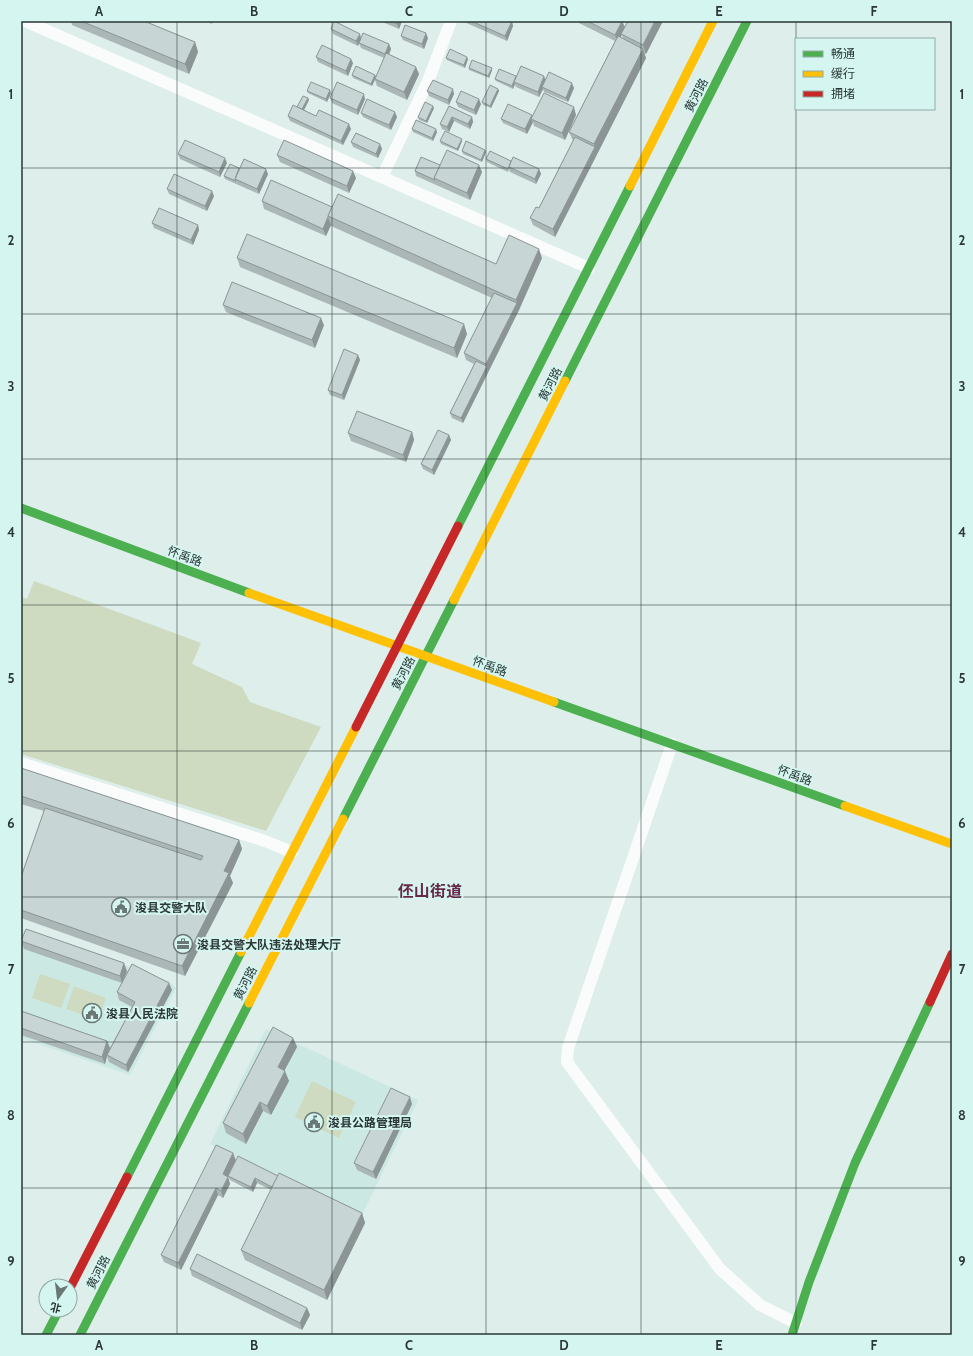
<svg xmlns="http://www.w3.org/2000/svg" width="973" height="1356" viewBox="0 0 973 1356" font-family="Cabin,'Noto Sans SC',sans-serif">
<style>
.built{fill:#cbe8e3}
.green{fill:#cedbc0}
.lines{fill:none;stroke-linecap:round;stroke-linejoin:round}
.street{stroke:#fafcfc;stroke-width:12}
.fast{stroke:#4caf50;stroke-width:9}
.slow{stroke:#ffc107;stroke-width:9}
.jam{stroke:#c62828;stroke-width:9}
.wall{fill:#abb7b7;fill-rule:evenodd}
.shaded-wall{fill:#8b9595}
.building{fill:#c7d5d5;stroke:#8b9595}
.grid{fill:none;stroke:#2a3735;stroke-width:1;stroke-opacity:0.55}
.labels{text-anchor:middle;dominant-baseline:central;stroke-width:4;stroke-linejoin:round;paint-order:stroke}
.street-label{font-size:12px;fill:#2a3735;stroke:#d5f6f0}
.poi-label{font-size:12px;font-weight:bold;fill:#2a3735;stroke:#d5f6f0;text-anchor:start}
.district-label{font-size:16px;font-weight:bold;fill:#682849;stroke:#d5f6f0}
.neatline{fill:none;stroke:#2a3735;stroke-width:1.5}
.grid-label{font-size:13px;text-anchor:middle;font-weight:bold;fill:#2a3735}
</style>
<rect width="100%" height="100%" fill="#ddeeeb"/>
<g class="built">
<path d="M21,929L169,981L176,988L130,1075L21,1038Z"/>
<path d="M266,1029L418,1100L361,1217L210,1144Z"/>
</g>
<g class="green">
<path d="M34,581L201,643L192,664L242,687L250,702L321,727L266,831L21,754V597L27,599Z"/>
<path d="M40,974L70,984L61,1008L32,998Z"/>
<path d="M74,986L106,998L98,1020L66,1009Z"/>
<path d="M312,1081L356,1102L339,1138L295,1117Z"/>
</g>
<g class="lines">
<g class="street">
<path d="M25,21L589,268"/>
<path d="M382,177L428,81L451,21"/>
<path d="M672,744L568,1048L567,1062L720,1269L760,1305L796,1323"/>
<path d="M21,763L265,841L292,852"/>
</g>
<g class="fast">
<path d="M565,381L747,21"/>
<path d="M21,508L249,593"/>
<path d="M458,526L630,186"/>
<path d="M554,702L845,806"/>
<path d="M343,819L454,600"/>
<path d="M127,1177L241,952"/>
<path d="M46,1335L59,1310"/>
<path d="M80,1335L249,1003"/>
<path d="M792,1335L809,1282L855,1163L930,1002"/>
</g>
<g class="slow">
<path d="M630,186L713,21"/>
<path d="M249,593L554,702"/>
<path d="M454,600L565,381"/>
<path d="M845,806L952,844"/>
<path d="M241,952L356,727"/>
<path d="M249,1003L343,819"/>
</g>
<g class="jam">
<path d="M356,727L458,526"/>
<path d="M930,1002L952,954"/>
<path d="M70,1288L127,1177"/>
</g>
</g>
<g class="wall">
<path d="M71,21H144L195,42L198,52L189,74L72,25Z"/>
<path d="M205,21H213L212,24Z"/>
<path d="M380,21H402L399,29Z"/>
<path d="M462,21H511L513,26L507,41Z"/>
<path d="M575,21H622L625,27L628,21H663L646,54L644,53L646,58L555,237L533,225L530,218L539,208L573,141L569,132L615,41ZM622,35L623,39L620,37Z"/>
<path d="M331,29L361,38L389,44L391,49L389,55L419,74L407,100L377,86L375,80L372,86L353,78L352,75H375L376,77L384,58L361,48L359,43L358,46L333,34Z"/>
<path d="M401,36L428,38L424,49L403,40Z"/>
<path d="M316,57L353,63L348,76L318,62Z"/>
<path d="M446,58L468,59L465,68L447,60Z"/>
<path d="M469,68L492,70L489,78L469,70Z"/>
<path d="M516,76L545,80L574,88L568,102L544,92L543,89L539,97L516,87L515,84L513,89L496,81L495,79Z"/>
<path d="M498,89L499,91L491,108L483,105L482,102Z"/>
<path d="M307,91L331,93L327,102L308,93Z"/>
<path d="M427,91L454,94L449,105L429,96Z"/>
<path d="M308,98L309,100L304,110L316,116L351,129L343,145L290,121L288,116Z"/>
<path d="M330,98L365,99L358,115L332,103Z"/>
<path d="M456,102L481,104L476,115L458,107Z"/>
<path d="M449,106L472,117L473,122L470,129L454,121L449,132L442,129L440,124Z"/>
<path d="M434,108L427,123L419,120L418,117Z"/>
<path d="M361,113L397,117L391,130L363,117Z"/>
<path d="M532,115V117L576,115L565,140L534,126L533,122L527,134L503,123L501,119Z"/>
<path d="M412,129L437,132L433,141L413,132Z"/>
<path d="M440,141H462L458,151L441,144Z"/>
<path d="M351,142L382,149L378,158L353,147Z"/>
<path d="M485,150L486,152L482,162L463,154L462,151Z"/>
<path d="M178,154L227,163L220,177L180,159Z"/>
<path d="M277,155L356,178L349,193L280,162Z"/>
<path d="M486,159L511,161L539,169L541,174L536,184L510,172L509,169L508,172L487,162Z"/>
<path d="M440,165L482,172L470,200L416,176L415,171Z"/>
<path d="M239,168L268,174L259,194L225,179L224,176Z"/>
<path d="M167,189L214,196L207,211L169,194Z"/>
<path d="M262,201L332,207L496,264L542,258L519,310L463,423L452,418L450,413L474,364L466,360L464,353L492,298L331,226V225L326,236L264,209Z"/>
<path d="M152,223L198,225L199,230L193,245L154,228Z"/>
<path d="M237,258L467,334L457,358L240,267Z"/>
<path d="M223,305L324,325L315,348L226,312Z"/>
<path d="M358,355L360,360L344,400L330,395L328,390Z"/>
<path d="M412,432L414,440L406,462L351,441L348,433Z"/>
<path d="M449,435L451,440L434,475L423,469L421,464Z"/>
<path d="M21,768L239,840L242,849L230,876L233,883L185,976L21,918V877L44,811L21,804Z"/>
<path d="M21,941L127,971L124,980L172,990L128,1072L109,1062L107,1056L105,1064L21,1035V1011L107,1041L110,1048L132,1007L119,1000L117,992L122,983L24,949Z"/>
<path d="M293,1038L297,1047L284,1071L289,1081L271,1115L263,1111L246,1144L226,1133L223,1123Z"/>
<path d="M412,1104L376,1179L357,1170L354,1163Z"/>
<path d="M233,1153L236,1161L228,1177L230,1184L223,1198L218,1195L181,1270L164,1262L161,1255Z"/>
<path d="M228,1176H278L362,1213L365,1223L327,1300L245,1260L241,1250L271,1190L257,1183L253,1192L230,1180Z"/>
<path d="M190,1269L307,1308L310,1315L302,1330L192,1276Z"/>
</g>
<g class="shaded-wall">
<path d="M398,21H402L399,29L397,24Z"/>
<path d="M512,21L513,26L507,41L505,36Z"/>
<path d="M622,21L625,28L618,43L615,35Z"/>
<path d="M655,21H663L646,54L643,45Z"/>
<path d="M426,33L428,38L424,49L422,44Z"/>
<path d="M360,34L361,38L358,46L356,41Z"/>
<path d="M195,42L198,52L189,74L185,64Z"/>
<path d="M389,44L391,49L387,59L385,54Z"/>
<path d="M643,49L646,58L555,237L553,229L595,147L594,144Z"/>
<path d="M467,57L468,59L465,68L464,65Z"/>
<path d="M351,59L353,63L348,76L346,71Z"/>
<path d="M416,67L419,74L407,100L404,92Z"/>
<path d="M492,68V70L489,78L488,76Z"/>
<path d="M375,75L376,77L372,86L371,84Z"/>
<path d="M516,76L514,82L515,84L513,89L512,86Z"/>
<path d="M544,76L546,81L542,87L543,89L539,97L538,92Z"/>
<path d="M572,83L574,88L568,102L566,98Z"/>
<path d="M453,89L454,94L449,105L448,100Z"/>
<path d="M498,89L499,91L491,108L490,106Z"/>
<path d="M330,90L331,93L327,102L326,99Z"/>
<path d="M364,94L365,99L358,115L357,110Z"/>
<path d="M308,98L309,100L303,112L302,109Z"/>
<path d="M479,99L481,104L476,115L474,110Z"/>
<path d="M433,106L434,108L427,123L426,121Z"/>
<path d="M574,107L576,115L565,140L562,133Z"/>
<path d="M395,112L397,117L391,130L389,125Z"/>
<path d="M532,115L534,120L531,119L533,122L527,134L525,129Z"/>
<path d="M452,117L454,121L449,132L447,127Z"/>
<path d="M472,117L473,122L470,129L468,124Z"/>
<path d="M349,124L351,129L343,145L341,141Z"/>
<path d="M436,129L437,132L433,141L432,138Z"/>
<path d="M462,139V141L458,151L457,149Z"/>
<path d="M380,144L382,149L378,158L376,154Z"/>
<path d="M485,150L486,152L482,162L481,160Z"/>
<path d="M225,158L227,163L220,177L219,172Z"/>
<path d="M479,165L482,172L470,200L467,193Z"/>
<path d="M266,169L268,174L259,194L257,189Z"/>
<path d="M539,169L541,174L536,184L535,179Z"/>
<path d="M353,171L356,178L349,193L347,186Z"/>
<path d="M212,191L214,196L207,211L205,206Z"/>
<path d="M328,217L331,225L326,236L323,229Z"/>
<path d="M198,225L199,230L193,245L191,240Z"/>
<path d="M539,249L542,258L519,310L463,423L461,418L487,366L486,364L517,303L516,300Z"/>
<path d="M321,318L324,325L315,348L312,340Z"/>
<path d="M464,324L467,334L457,358L454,348Z"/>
<path d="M358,355L360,360L344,400L342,395Z"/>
<path d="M412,432L414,440L406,462L403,455Z"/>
<path d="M449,435L451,440L434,475L432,470Z"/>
<path d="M239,840L242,849L230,876L233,883L185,976L182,966L224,871Z"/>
<path d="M124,963L127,971L122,983L120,976Z"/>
<path d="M169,983L172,990L128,1072L126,1065Z"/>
<path d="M293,1038L297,1047L281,1077L278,1067Z"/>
<path d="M107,1041L110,1048L107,1055V1056L105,1064L102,1057Z"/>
<path d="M285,1071L289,1081L271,1115L267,1106Z"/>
<path d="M410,1097L412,1104L376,1179L373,1172Z"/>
<path d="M260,1102L263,1111L246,1144L243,1134Z"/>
<path d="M233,1153L236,1161L228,1177L230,1184L223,1198L221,1191L223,1174Z"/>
<path d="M255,1178L257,1183L253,1192L251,1187Z"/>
<path d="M216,1188L218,1195L181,1270L178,1263Z"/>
<path d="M362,1213L365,1223L327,1300L324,1290Z"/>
<path d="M307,1308L310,1315L302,1330L300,1323Z"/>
</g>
<g class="building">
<path d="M81,21H144L195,42L185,64Z"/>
<path d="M334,21L360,34L356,41L331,29Z"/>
<path d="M390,21H398L397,24Z"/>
<path d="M471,21H512L505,36Z"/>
<path d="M587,21H622L615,35Z"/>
<path d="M628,21H655L643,45L621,34Z"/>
<path d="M405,25L426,33L422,44L401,36Z"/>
<path d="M363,33L389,44L385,54L359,43Z"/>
<path d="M618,36L643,49L594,144L569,132Z"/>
<path d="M322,45L351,59L346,71L316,57Z"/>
<path d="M450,49L467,57L464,65L446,58Z"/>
<path d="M386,53L416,67L404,92L375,79Z"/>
<path d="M472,60L492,68L488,76L469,68Z"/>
<path d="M356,66L375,75L371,84L352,75Z"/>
<path d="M521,66L544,76L538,92L514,82Z"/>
<path d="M499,69L516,76L512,86L495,79Z"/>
<path d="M549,72L572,83L566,98L542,87Z"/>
<path d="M433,80L453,89L448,100L427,91Z"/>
<path d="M311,82L330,90L326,99L307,91Z"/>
<path d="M337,82L364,94L357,110L330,98Z"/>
<path d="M490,85L498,89L490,106L482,102Z"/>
<path d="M461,91L479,99L474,110L456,102Z"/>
<path d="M544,93L574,107L562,133L531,119Z"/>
<path d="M303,96L308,98L302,109L297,107Z"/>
<path d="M367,99L395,112L389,125L361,113Z"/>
<path d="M425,102L433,106L426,121L418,117Z"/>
<path d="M508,104L532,115L525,129L501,119Z"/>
<path d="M293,105L316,116L319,110L349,124L341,141L288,116Z"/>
<path d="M449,106L472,117L468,124L452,117L447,127L440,124Z"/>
<path d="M416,120L436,129L432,138L412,129Z"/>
<path d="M445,131L462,139L457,149L440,141Z"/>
<path d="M356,133L380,144L376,154L351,142Z"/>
<path d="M575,137L595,147L553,229L530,218L536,207L539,208Z"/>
<path d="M185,140L225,158L219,172L178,154Z"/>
<path d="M284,140L353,171L347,186L277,155Z"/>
<path d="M466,141L485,150L481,160L462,151Z"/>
<path d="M447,150L479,165L467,193L434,178Z"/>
<path d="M490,151L511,161L508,169L486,159Z"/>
<path d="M421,157L440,165L434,178L435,180L415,171Z"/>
<path d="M513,157L539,169L535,179L509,167Z"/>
<path d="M244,159L266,169L257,189L235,179Z"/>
<path d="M230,164L239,168L235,179L236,181L224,176Z"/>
<path d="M174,174L212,191L205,206L167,189Z"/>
<path d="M271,180L332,207L323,229L262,201Z"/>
<path d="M338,194L496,264L509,235L539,249L516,300L328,216Z"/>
<path d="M159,208L198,225L191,240L152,223Z"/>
<path d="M247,234L464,324L454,348L237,258Z"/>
<path d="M232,282L321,318L312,340L223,305Z"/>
<path d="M494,293L517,303L486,364L464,353Z"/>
<path d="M344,349L358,355L342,395L328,390Z"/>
<path d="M476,361L487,366L461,418L450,413Z"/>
<path d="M357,411L412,432L403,455L348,433Z"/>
<path d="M438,430L449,435L432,470L421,464Z"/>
<path d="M21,768L239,840L224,871L229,873L182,966L21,910V877L45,808L201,860L203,856L21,796Z"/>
<path d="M26,929L124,963L120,976L21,941Z"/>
<path d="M132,964L169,983L126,1065L107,1055L135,1002L117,992Z"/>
<path d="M21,1011L107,1041L102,1057L21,1028Z"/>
<path d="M273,1027L293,1038L278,1067L285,1071L267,1106L260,1102L243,1134L223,1123Z"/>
<path d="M391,1088L410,1097L373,1172L354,1163Z"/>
<path d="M216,1145L233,1153L223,1174L228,1177L221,1191L216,1188L178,1263L161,1255Z"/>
<path d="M238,1156L278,1176L272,1187L255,1178L251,1187L228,1176Z"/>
<path d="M279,1173L362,1213L324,1290L241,1250Z"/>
<path d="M197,1254L307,1308L300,1323L190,1269Z"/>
</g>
<path class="grid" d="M177,21V1335M332,21V1335M486,21V1335M641,21V1335M796,21V39M796,109V1335M21,168H952M21,314H952M21,459H952M21,605H952M21,751H952M21,897H952M21,1042H952M21,1188H952"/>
<defs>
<g id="civic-ring" transform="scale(1)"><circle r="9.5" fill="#d5f6f0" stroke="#697775" stroke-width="1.5"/><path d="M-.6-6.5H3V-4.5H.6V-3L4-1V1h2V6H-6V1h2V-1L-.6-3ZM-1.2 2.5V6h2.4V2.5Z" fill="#697775"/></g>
<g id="office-ring" transform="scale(1)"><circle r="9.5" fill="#d5f6f0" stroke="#697775" stroke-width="1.5"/><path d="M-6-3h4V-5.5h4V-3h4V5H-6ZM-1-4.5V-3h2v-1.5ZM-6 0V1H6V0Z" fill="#697775"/></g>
</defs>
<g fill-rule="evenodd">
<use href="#civic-ring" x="121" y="907"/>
<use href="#office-ring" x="183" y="944"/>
<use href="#civic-ring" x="92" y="1013"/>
<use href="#civic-ring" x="314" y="1122"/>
</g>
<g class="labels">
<g class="street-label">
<text transform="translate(696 95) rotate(-63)">黄河路</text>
<text transform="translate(550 384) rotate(-63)">黄河路</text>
<text transform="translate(185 556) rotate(20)">怀禹路</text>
<text transform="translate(490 666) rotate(20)">怀禹路</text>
<text transform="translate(403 673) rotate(-63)">黄河路</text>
<text transform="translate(795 775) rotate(20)">怀禹路</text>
<text transform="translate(245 983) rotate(-63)">黄河路</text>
<text transform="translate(98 1272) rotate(-63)">黄河路</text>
</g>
<g class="poi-label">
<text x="135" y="907">浚县交警大队</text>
<text x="197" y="944">浚县交警大队违法处理大厅</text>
<text x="106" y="1013">浚县人民法院</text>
<text x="328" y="1122">浚县公路管理局</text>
</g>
<g class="district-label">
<text x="430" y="891">伾山街道</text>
</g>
</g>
<rect width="973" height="1356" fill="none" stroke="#d5f6f0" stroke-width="44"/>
<rect x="795" y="38" width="140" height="72" fill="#d5f6f0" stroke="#91aaa5"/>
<rect x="803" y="51" width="20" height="6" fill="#4caf50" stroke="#91aaa5"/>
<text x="831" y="58" font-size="12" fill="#2a3735">畅通</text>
<rect x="803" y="71" width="20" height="6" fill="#ffc107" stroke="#91aaa5"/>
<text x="831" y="78" font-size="12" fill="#2a3735">缓行</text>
<rect x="803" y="91" width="20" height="6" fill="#c62828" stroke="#91aaa5"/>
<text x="831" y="98" font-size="12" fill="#2a3735">拥堵</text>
<g transform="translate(58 1298) rotate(194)"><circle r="19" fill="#d5f6f0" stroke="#91aaa5"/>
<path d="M0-3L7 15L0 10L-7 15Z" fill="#697775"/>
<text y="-6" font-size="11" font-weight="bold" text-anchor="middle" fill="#2a3735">北</text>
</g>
<rect x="22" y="22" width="929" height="1312" class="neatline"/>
<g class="grid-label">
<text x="99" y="16">A</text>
<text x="254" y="16">B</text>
<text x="409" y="16">C</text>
<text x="564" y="16">D</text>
<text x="719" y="16">E</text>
<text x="874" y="16">F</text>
<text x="11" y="99">1</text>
<text x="962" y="99">1</text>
<text x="11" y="245">2</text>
<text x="962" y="245">2</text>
<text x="11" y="391">3</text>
<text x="962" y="391">3</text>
<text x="11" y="537">4</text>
<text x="962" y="537">4</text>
<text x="11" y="683">5</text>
<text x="962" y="683">5</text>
<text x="11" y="828">6</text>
<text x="962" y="828">6</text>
<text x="11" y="974">7</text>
<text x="962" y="974">7</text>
<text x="11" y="1120">8</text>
<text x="962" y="1120">8</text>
<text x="11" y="1266">9</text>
<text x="962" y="1266">9</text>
<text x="99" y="1350">A</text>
<text x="254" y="1350">B</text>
<text x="409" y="1350">C</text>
<text x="564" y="1350">D</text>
<text x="719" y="1350">E</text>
<text x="874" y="1350">F</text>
</g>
</svg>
